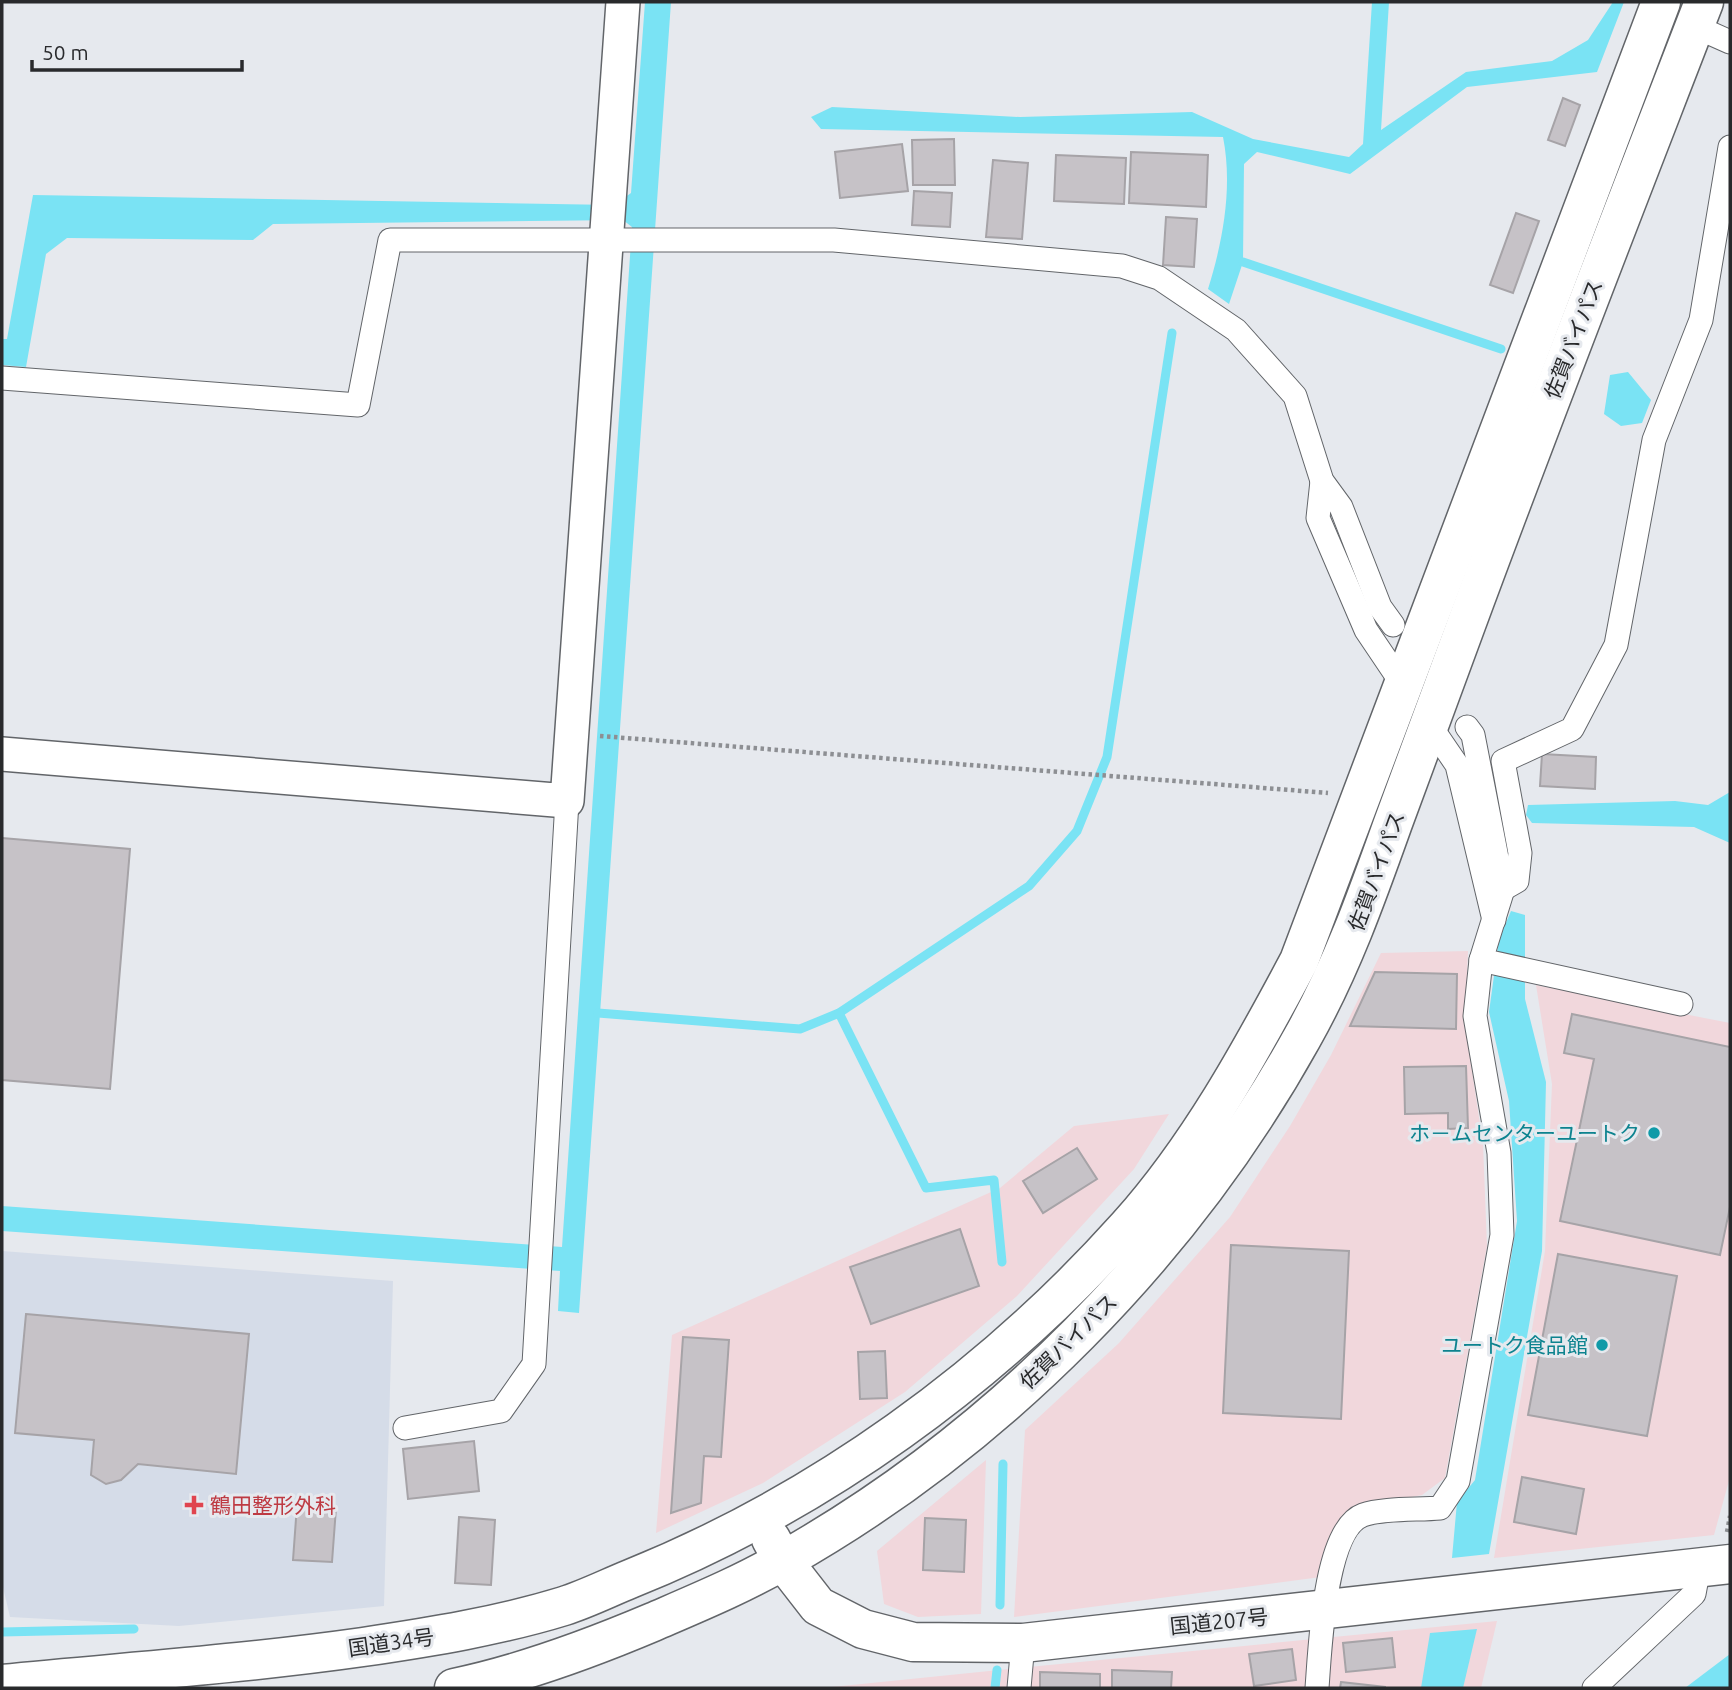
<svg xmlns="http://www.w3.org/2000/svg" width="1732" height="1690" viewBox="0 0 1732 1690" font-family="Ubuntu,'Noto Sans JP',sans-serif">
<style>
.commercial{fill:#f1d7dc}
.built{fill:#d5dce8}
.water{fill:#7ae3f4}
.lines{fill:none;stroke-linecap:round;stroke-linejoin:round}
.stream{stroke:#7ae3f4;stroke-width:9}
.building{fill:#c6c2c7;stroke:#a6a3a7;stroke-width:2}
.street-casing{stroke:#626569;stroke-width:25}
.secondary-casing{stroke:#626569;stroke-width:36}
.highway-casing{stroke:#626569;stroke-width:41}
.path{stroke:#8d8f93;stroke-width:4.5;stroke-dasharray:3.5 3.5;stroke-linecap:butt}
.street{stroke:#fff;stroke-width:23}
.secondary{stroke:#fff;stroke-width:33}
.highway{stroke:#fff;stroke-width:38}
.culture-dot{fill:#0f9aa8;stroke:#e6e9ee;stroke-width:2.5}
.health-dot{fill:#e0444e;stroke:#e6e9ee;stroke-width:2.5}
.labels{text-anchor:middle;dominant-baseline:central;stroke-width:6;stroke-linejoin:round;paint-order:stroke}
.street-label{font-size:21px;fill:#292a2c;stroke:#e6e9ee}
.culture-label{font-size:21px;fill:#0d838f;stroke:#e6e9ee;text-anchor:end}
.health-label{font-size:21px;fill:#be3a42;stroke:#e6e9ee;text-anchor:start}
</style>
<rect width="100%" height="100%" fill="#e6e9ee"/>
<g class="commercial">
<path d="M1468,951L1465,1024L1483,1144L1487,1246L1445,1478L1422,1495L1362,1507L1334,1528L1321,1577L1014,1617L1025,1430L1119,1343L1230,1217L1290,1126L1331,1055L1381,953Z"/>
<path d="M1536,985L1730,1023V1477L1714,1535L1494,1558L1545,1251L1552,1084Z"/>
<path d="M1169,1114L1134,1169L1017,1296L905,1392L763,1483L656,1533L672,1335L1000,1188L1074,1126Z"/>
<path d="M986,1460L981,1614L918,1617L884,1604L877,1551Z"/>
<path d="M1497,1621L1481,1688H822L1009,1669Z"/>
</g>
<path class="built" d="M2,1251L393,1281L384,1606L179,1626L10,1617L2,1583Z"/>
<g class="water">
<path d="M645,2H671L579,1313L558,1311L560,1271L2,1231V1206L562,1247L632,227L623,220L273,224L253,240L67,238L46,254L26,367L2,365V339H7L33,195L614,205L631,193Z"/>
<path d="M1372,2H1389L1381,130L1466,72L1552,61L1588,40L1613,2H1624L1597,72L1467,87L1350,174L1257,152L1244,164L1243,262L1229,304L1208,289C1223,241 1233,187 1223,137L821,129L811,117L832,107L1020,117L1192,112L1253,139L1349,157L1363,144Z"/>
<path d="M1628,372L1651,400L1642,423L1621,426L1604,414L1610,375Z"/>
<path d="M1730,792V843L1694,827L1532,823L1526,815L1528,805L1675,801L1708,805Z"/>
<path d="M1511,911L1525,915V999L1546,1082L1542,1251L1489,1554L1452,1558L1457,1502L1475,1480L1517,1221L1509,1101L1489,1012L1499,939Z"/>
<path d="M1477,1629L1463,1688H1421L1430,1633Z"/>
<path d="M1730,1654V1688H1685Z"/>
</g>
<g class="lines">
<g class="stream">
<path d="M1243,262L1501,349"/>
<path d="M598,1013L800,1029L839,1013L1029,886L1077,831L1107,757L1172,333"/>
<path d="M839,1013L926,1188L994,1180L1002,1262"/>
<path d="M1000,1605L1003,1464"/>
<path d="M2,1632L134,1629"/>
<path d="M995,1688L997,1670"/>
</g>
</g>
<g class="building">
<path d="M1563,98L1580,105L1565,146L1548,140Z"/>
<path d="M954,139L955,185H913L912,140Z"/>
<path d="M902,144L908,191L840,198L835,152Z"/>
<path d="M1131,152L1208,155L1206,207L1129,203Z"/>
<path d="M1056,155L1126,158L1124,204L1054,201Z"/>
<path d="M993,160L1028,163L1022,239L986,237Z"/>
<path d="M914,191L952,193L950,227L912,225Z"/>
<path d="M1516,213L1539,221L1513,293L1490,285Z"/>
<path d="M1166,217L1197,219L1194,267L1163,265Z"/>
<path d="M1542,754L1596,757L1595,789L1540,786Z"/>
<path d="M2,838L130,849L110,1089L2,1080Z"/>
<path d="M1375,972L1457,974L1456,1029L1350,1026Z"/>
<path d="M1572,1014L1730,1047V1207L1720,1255L1560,1221L1594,1059L1564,1053Z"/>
<path d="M1466,1066L1468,1128L1448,1129V1113L1405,1114L1404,1067Z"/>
<path d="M1077,1148L1097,1179L1043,1213L1023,1181Z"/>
<path d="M960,1229L979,1286L871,1324L850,1267Z"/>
<path d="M1231,1245L1349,1251L1341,1419L1223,1413Z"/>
<path d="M1558,1254L1677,1276L1647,1436L1528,1415Z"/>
<path d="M26,1314L249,1334L236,1474L138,1464L121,1480L106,1484L91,1475L94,1440L15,1433Z"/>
<path d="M683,1337L729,1340L721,1457L704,1456L701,1503L671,1513Z"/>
<path d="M885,1351L887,1398L860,1399L858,1352Z"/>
<path d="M474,1441L479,1491L408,1499L403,1449Z"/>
<path d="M1522,1477L1584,1489L1576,1534L1514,1522Z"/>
<path d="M297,1505L336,1508L332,1562L293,1560Z"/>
<path d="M459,1517L495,1520L491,1585L455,1583Z"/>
<path d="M925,1518L966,1520L964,1572L923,1570Z"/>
<path d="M1392,1638L1395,1667L1346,1672L1343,1643Z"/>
<path d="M1292,1649L1296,1680L1254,1686L1249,1654Z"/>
<path d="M1112,1670L1172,1672L1171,1688H1112Z"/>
<path d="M1040,1672L1100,1674V1688H1040Z"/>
<path d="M1341,1682L1385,1687V1688H1340Z"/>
</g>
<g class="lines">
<g class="street-casing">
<g id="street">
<path d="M1694,26L1730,42"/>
<path d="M2,378L358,405L390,240H834L1122,266L1159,278L1236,330L1295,396L1322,481L1341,507L1380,607L1393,625"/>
<path d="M1322,481L1318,518L1366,630L1403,685"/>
<path d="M1429,724L1457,765L1494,920"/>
<path d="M1503,889L1517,881L1520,853L1503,761L1572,729L1616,645L1654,440L1701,320L1730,147"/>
<path d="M1481,960L1681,1004"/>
<path d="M405,1428L501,1411L534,1364L567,801"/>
<path d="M1019,1688L1023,1643"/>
<path d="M1317,1688C1320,1651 1324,1529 1363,1515C1383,1508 1418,1510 1440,1508L1458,1481L1502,1235L1499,1153L1475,1016L1481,960L1503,889L1473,735L1467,727"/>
<path d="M1594,1688L1694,1594L1699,1567"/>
</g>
</g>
<g class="secondary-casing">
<path id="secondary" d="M2,754L567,801L623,2"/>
</g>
<g class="highway-casing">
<g id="highway">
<path d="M771,1539L783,1561L818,1606L863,1629L913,1642L1023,1643L1730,1564"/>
<path d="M2,1684C122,1672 243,1664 363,1647C431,1637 499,1626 564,1606C586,1599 608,1588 630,1579C819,1503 992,1378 1128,1226C1198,1148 1250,1053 1299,961L1661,2"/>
<path d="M454,1688C522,1674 589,1649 653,1622C697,1603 743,1584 784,1560C998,1439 1183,1252 1302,1038C1341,969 1367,896 1393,823C1417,757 1441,691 1466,625C1543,416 1624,209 1704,2"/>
</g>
</g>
<g class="path">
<path d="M600,736L1328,793"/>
<path d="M1727,1532L1730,1516"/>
</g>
<use href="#street" class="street"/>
<use href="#secondary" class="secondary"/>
<use href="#highway" class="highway"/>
</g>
<g class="culture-dot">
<circle cx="1654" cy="1133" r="7"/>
<circle cx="1602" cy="1345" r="7"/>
</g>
<path class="health-dot" d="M190.5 1494.5h7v7h7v7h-7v7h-7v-7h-7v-7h7z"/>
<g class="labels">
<g class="street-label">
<text transform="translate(1573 339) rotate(-69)">佐賀バイパス</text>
<text transform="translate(1376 871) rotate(-70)">佐賀バイパス</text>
<text transform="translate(1068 1341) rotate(-44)">佐賀バイパス</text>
<text transform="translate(1219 1621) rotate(-6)">国道207号</text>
<text transform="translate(391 1642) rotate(-8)">国道34号</text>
</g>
<g class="culture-label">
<text x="1640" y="1133">ホ－ムセンターユートク</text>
<text x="1588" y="1345">ユートク食品館</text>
</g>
<g class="health-label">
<text x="210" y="1505">鶴田整形外科</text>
</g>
</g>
<rect width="1732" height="1690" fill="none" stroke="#292a2c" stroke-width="7"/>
<path d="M32 60v10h210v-10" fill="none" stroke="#292a2c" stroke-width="3.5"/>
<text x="42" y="60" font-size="21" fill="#292a2c" stroke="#e6e9ee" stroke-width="5" paint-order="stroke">50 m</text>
</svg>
